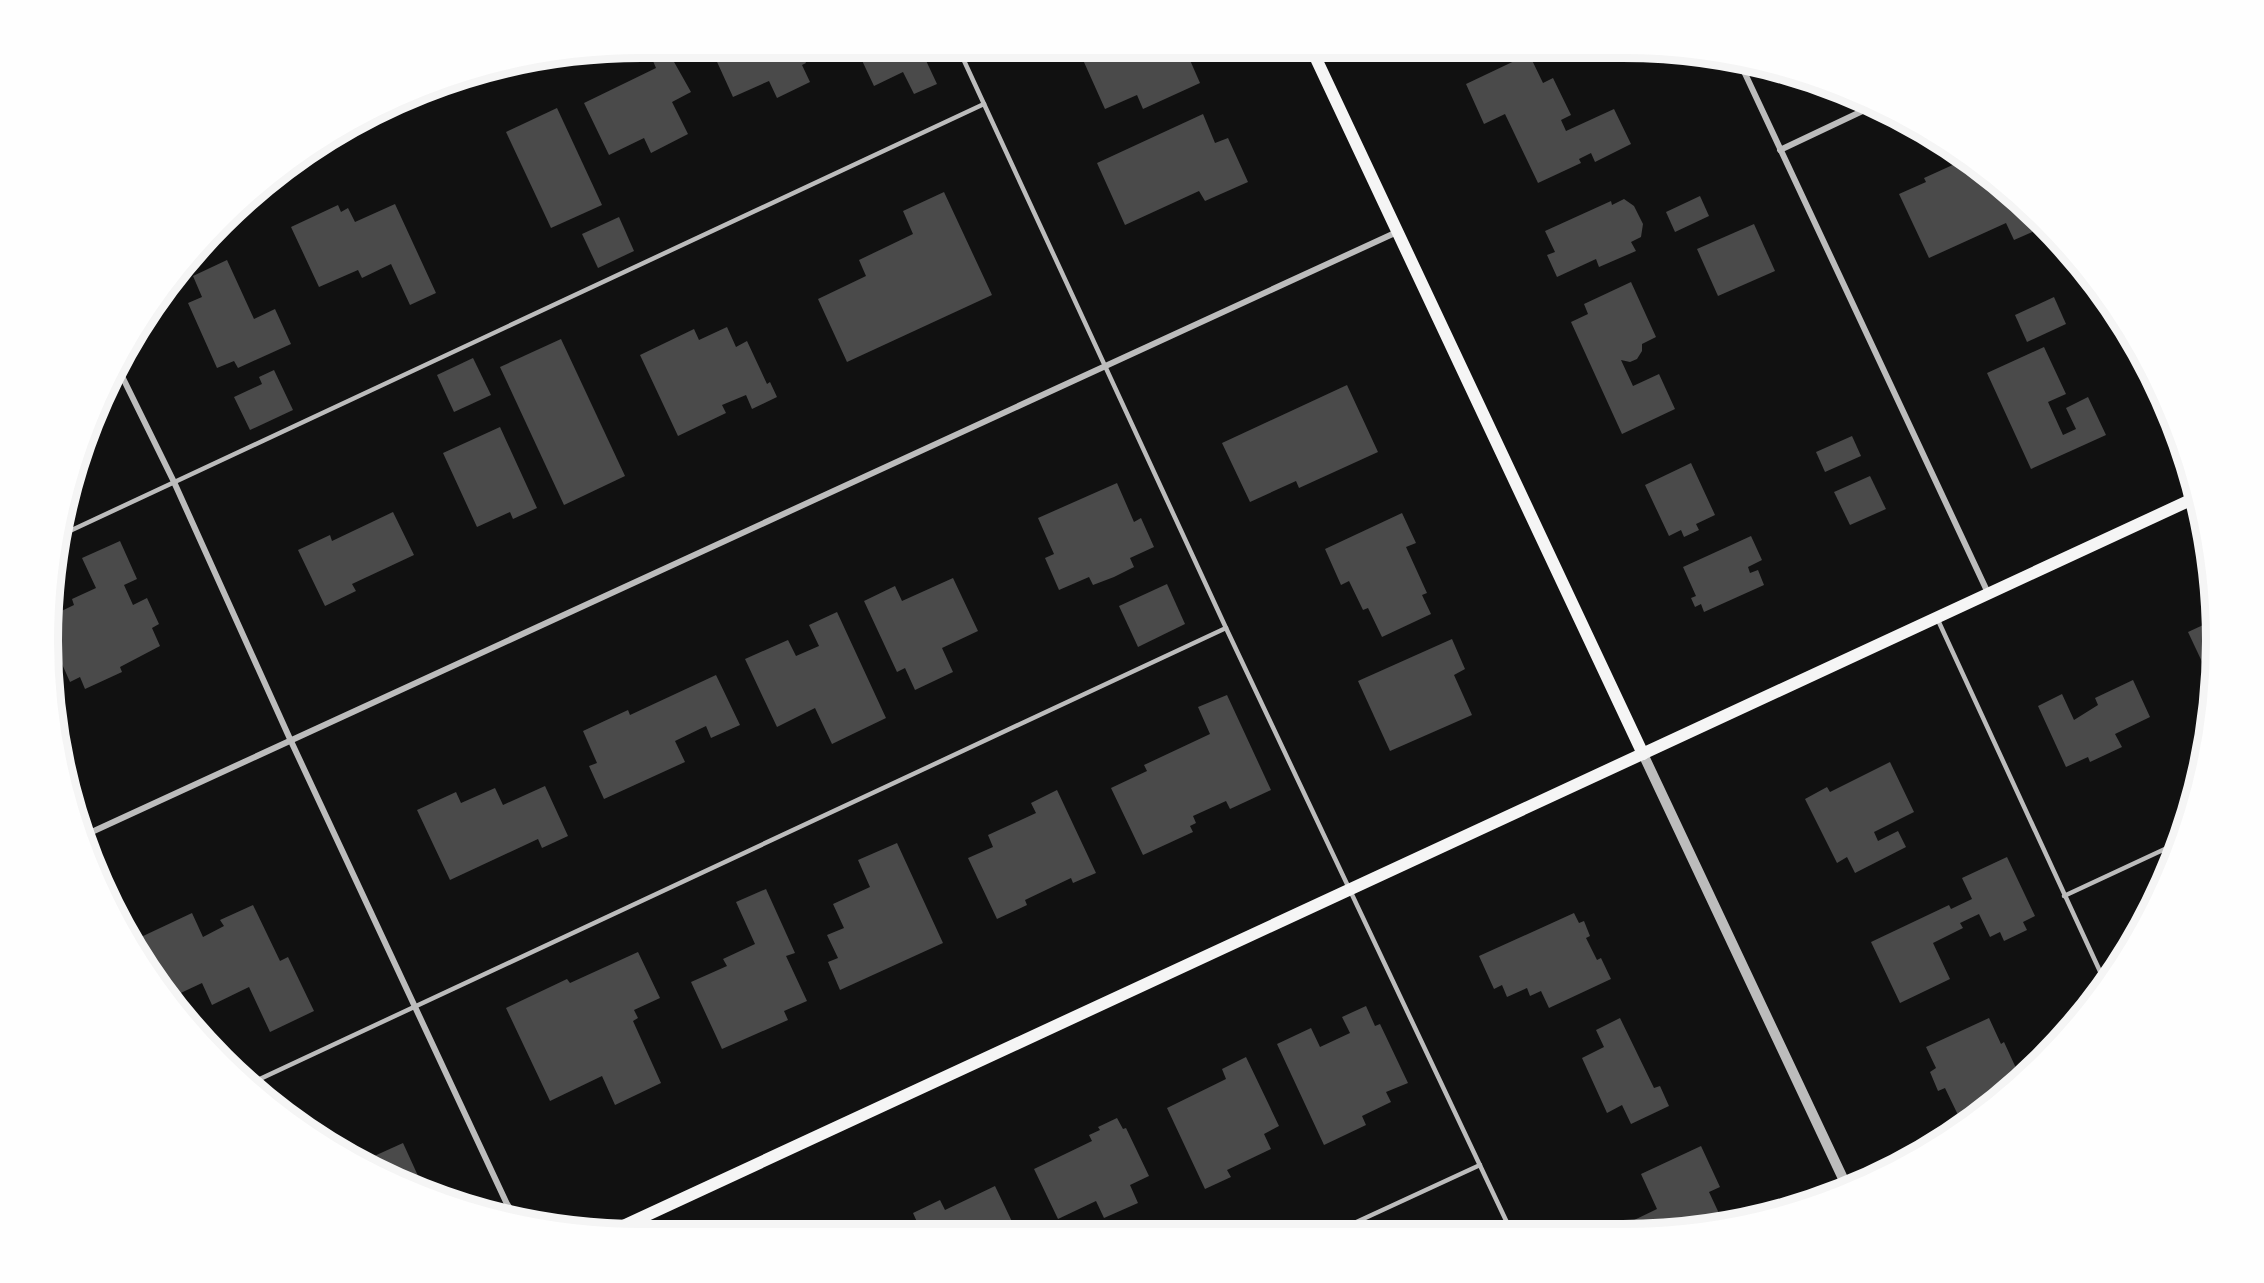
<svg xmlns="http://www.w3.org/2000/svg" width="2264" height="1283" viewBox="0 0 2264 1283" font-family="Jost,sans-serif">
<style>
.building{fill:#4a4a4a}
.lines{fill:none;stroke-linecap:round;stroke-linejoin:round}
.service{stroke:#bcbcbc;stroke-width:4.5}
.minor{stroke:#bcbcbc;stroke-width:6}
.tertiary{stroke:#bcbcbc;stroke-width:10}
.secondary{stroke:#f5f5f5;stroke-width:12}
.rim{fill:none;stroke:#f5f5f5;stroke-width:8}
</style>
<rect width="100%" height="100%" fill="#111"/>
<g class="building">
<path d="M1079,51H1186L1200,83L1143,109L1137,95L1105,109Z"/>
<path d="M801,52L806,63L802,65L810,82L777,98L769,81L733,97L713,53Z"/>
<path d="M858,52H922L937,84L914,94L903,72L874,86Z"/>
<path d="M669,53L691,92L672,102L688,134L651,153L644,138L609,155L584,103L656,68L653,61Z"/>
<path d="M1529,54L1543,83L1553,78L1571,115L1561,120L1566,131L1614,109L1631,144L1595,162L1591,153L1579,159L1581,163L1538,183L1505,114L1484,124L1466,84Z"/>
<path d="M557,108L602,205L551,228L506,132Z"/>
<path d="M1203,114L1215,143L1228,138L1248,182L1205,201L1199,191L1125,225L1097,163Z"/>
<path d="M1968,162L1999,185L2004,196L2010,193L2014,196L2044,227L2014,240L2006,223L1929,258L1899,194L1926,182L1924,178L1957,163L1958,167Z"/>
<path d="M944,192L992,295L847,362L818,299L866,276L859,260L913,234L903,211Z"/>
<path d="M1700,196L1709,216L1675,232L1666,212Z"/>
<path d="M1624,199L1634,206L1643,224L1641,237L1631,242L1636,251L1599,267L1596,259L1557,277L1547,255L1555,252L1545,231L1611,201L1612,205Z"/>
<path d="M395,204L436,293L410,305L391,264L362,278L358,270L319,287L291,227L338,205L341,212L348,208L355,222Z"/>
<path d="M619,217L634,251L598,268L582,234Z"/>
<path d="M1754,224L1775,271L1718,296L1697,249Z"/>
<path d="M227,260L254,319L275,309L291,344L238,368L234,361L217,368L188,303L202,297L193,276Z"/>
<path d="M1631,282L1656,337L1642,344V351L1637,359L1630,362L1621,360L1633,386L1659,374L1675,409L1622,434L1571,322L1588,314L1584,304Z"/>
<path d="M2054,297L2066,324L2027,342L2015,315Z"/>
<path d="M727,327L736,347L747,341L767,384L770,382L777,397L752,409L746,395L722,405L726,413L678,436L640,355L694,329L699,340Z"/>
<path d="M561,339L625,476L564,505L500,367Z"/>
<path d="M2044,347L2066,394L2048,402L2063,435L2076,429L2066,408L2088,397L2106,435L2031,469L1987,373Z"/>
<path d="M473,358L491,395L454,412L437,375Z"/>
<path d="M274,370L293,410L250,430L234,397L262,384L259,377Z"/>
<path d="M1347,385L1378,452L1299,488L1296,481L1250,502L1222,443Z"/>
<path d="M500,427L537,508L513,519L510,512L477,527L443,453Z"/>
<path d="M1852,436L1861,456L1825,472L1816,452Z"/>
<path d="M1691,463L1715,515L1696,524L1699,530L1684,537L1681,530L1669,536L1645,485Z"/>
<path d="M1870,476L1886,509L1850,525L1834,492Z"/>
<path d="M1117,483L1134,522L1141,518L1154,547L1130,558L1134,567L1114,577L1093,585L1089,577L1059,590L1045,558L1054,554L1038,518Z"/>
<path d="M393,512L414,555L352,584L356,591L325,606L298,550L330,535L332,541Z"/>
<path d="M1402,513L1416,543L1406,547L1427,593L1422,595L1431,614L1382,637L1368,608L1363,610L1349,581L1341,585L1325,549Z"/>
<path d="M1751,536L1762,560L1748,567L1750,573L1758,570L1764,585L1704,612L1701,604L1695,607L1691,598L1696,596L1683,567Z"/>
<path d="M120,541L137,579L124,585L133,605L147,598L159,624L152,628L160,646L120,667L122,672L85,689L80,677L70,682L51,639V616L74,605L72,599L96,588L82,558Z"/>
<path d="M953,578L978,631L942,648L953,672L915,690L905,668L897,672L864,601L895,586L902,601Z"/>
<path d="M1167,584L1185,624L1138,647L1119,606Z"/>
<path d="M837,612L886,718L832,744L815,708L777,727L745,659L788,640L796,656L819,646L809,625Z"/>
<path d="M2214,620V621L2212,683L2188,632Z"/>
<path d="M1452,639L1465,669L1454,675L1472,715L1390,751L1358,681Z"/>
<path d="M716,675L740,725L711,738L706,726L675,741L685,762L604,799L589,766L597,763L583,731L628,710L630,715Z"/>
<path d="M2133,680L2150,717L2115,734L2122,747L2090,762L2088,757L2066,767L2038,706L2062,694L2074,720L2098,705L2095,698Z"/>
<path d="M1227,695L1271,790L1230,809L1226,801L1193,816L1196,823L1190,826L1193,832L1143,855L1111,788L1147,771L1144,765L1210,734L1198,707Z"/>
<path d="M1890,762L1914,812L1874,832L1878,841L1898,831L1906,847L1855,873L1847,857L1837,863L1805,799L1827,787L1830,792Z"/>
<path d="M545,786L568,836L542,848L538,839L450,880L417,810L456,792L461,803L495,788L503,805Z"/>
<path d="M1057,790L1096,873L1073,883L1071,878L1025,900L1027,905L997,919L968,858L993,847L988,835L1036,813L1031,803Z"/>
<path d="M897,843L943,943L840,990L828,962L838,958L827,935L844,928L833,904L870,887L858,860Z"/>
<path d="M2007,857L2035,916L2023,922L2027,930L2004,941L2000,932L1990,937L1979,914L1960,923L1963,928L1933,943L1950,979L1900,1003L1871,942L1949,905L1951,909L1972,899L1962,878Z"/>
<path d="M766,889L795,953L786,956L807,1001L784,1011L788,1020L722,1049L691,982L727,966L723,959L755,944L736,902Z"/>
<path d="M253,905L280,961L288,957L314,1011L270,1032L249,987L212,1005L202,983L170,998L141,937L192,913L203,937L224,926L220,920Z"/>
<path d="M1574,913L1579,923L1584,921L1590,936L1586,938L1597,960L1601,958L1611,979L1549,1008L1541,991L1530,996L1527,988L1507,997L1502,985L1494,989L1479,956Z"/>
<path d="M638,952L660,998L634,1010L638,1018L633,1021L661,1083L615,1105L602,1076L550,1101L506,1008L567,979L570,983Z"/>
<path d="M1366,1006L1375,1026L1380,1024L1408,1083L1386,1092L1391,1102L1362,1116L1366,1125L1324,1145L1277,1044L1311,1028L1320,1047L1350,1033L1342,1017Z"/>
<path d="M1620,1018L1654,1088L1660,1086L1669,1106L1631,1124L1622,1105L1607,1113L1582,1058L1604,1047L1596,1030Z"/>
<path d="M1989,1018L2001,1044L2004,1042L2021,1079L1958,1130L1952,1118L1958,1115L1945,1088L1938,1091L1930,1072L1936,1068L1926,1047Z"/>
<path d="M1246,1057L1279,1126L1264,1134L1271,1149L1227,1170L1231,1177L1205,1189L1167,1108L1226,1079L1222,1069Z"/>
<path d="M1117,1118L1123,1129L1126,1128L1149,1176L1130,1185L1138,1203L1104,1218L1096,1201L1058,1219L1034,1169L1092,1141L1089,1135L1100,1130L1098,1127Z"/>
<path d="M403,1143L419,1178L410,1182L361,1162Z"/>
<path d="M1701,1146L1720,1187L1709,1192L1724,1224L1700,1230H1631L1628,1223L1657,1209L1641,1174Z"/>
<path d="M995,1186L1017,1232L922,1233L913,1213L940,1200L945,1210Z"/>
</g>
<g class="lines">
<g class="service">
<path d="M960,52L1226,628L1511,1231"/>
<path d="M59,536L984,104"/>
<path d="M1937,618L2104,980"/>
<path d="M2064,896L2180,842"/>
<path d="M247,1085L1226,628"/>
<path d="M1337,1231L1480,1165"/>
</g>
<g class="minor">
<path d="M1741,65L1988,593"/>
<path d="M1780,150L1873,106"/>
<path d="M117,366L174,482L290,739L507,1204L517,1219"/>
<path d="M83,836L1397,232"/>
</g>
<path class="tertiary" d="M1643,754L1847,1187"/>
<g class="secondary">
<path d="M1312,50L1643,754"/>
<path d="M606,1234L2197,497"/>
</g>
</g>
<path d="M0 0H2264V1283H0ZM641 58H1623A583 583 0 0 1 2206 641V641A583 583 0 0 1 1623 1224H641A583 583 0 0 1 58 641V641A583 583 0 0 1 641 58Z" fill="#fefefe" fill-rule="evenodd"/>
<path class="rim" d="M641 58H1623A583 583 0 0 1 2206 641V641A583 583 0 0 1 1623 1224H641A583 583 0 0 1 58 641V641A583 583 0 0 1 641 58Z"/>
</svg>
